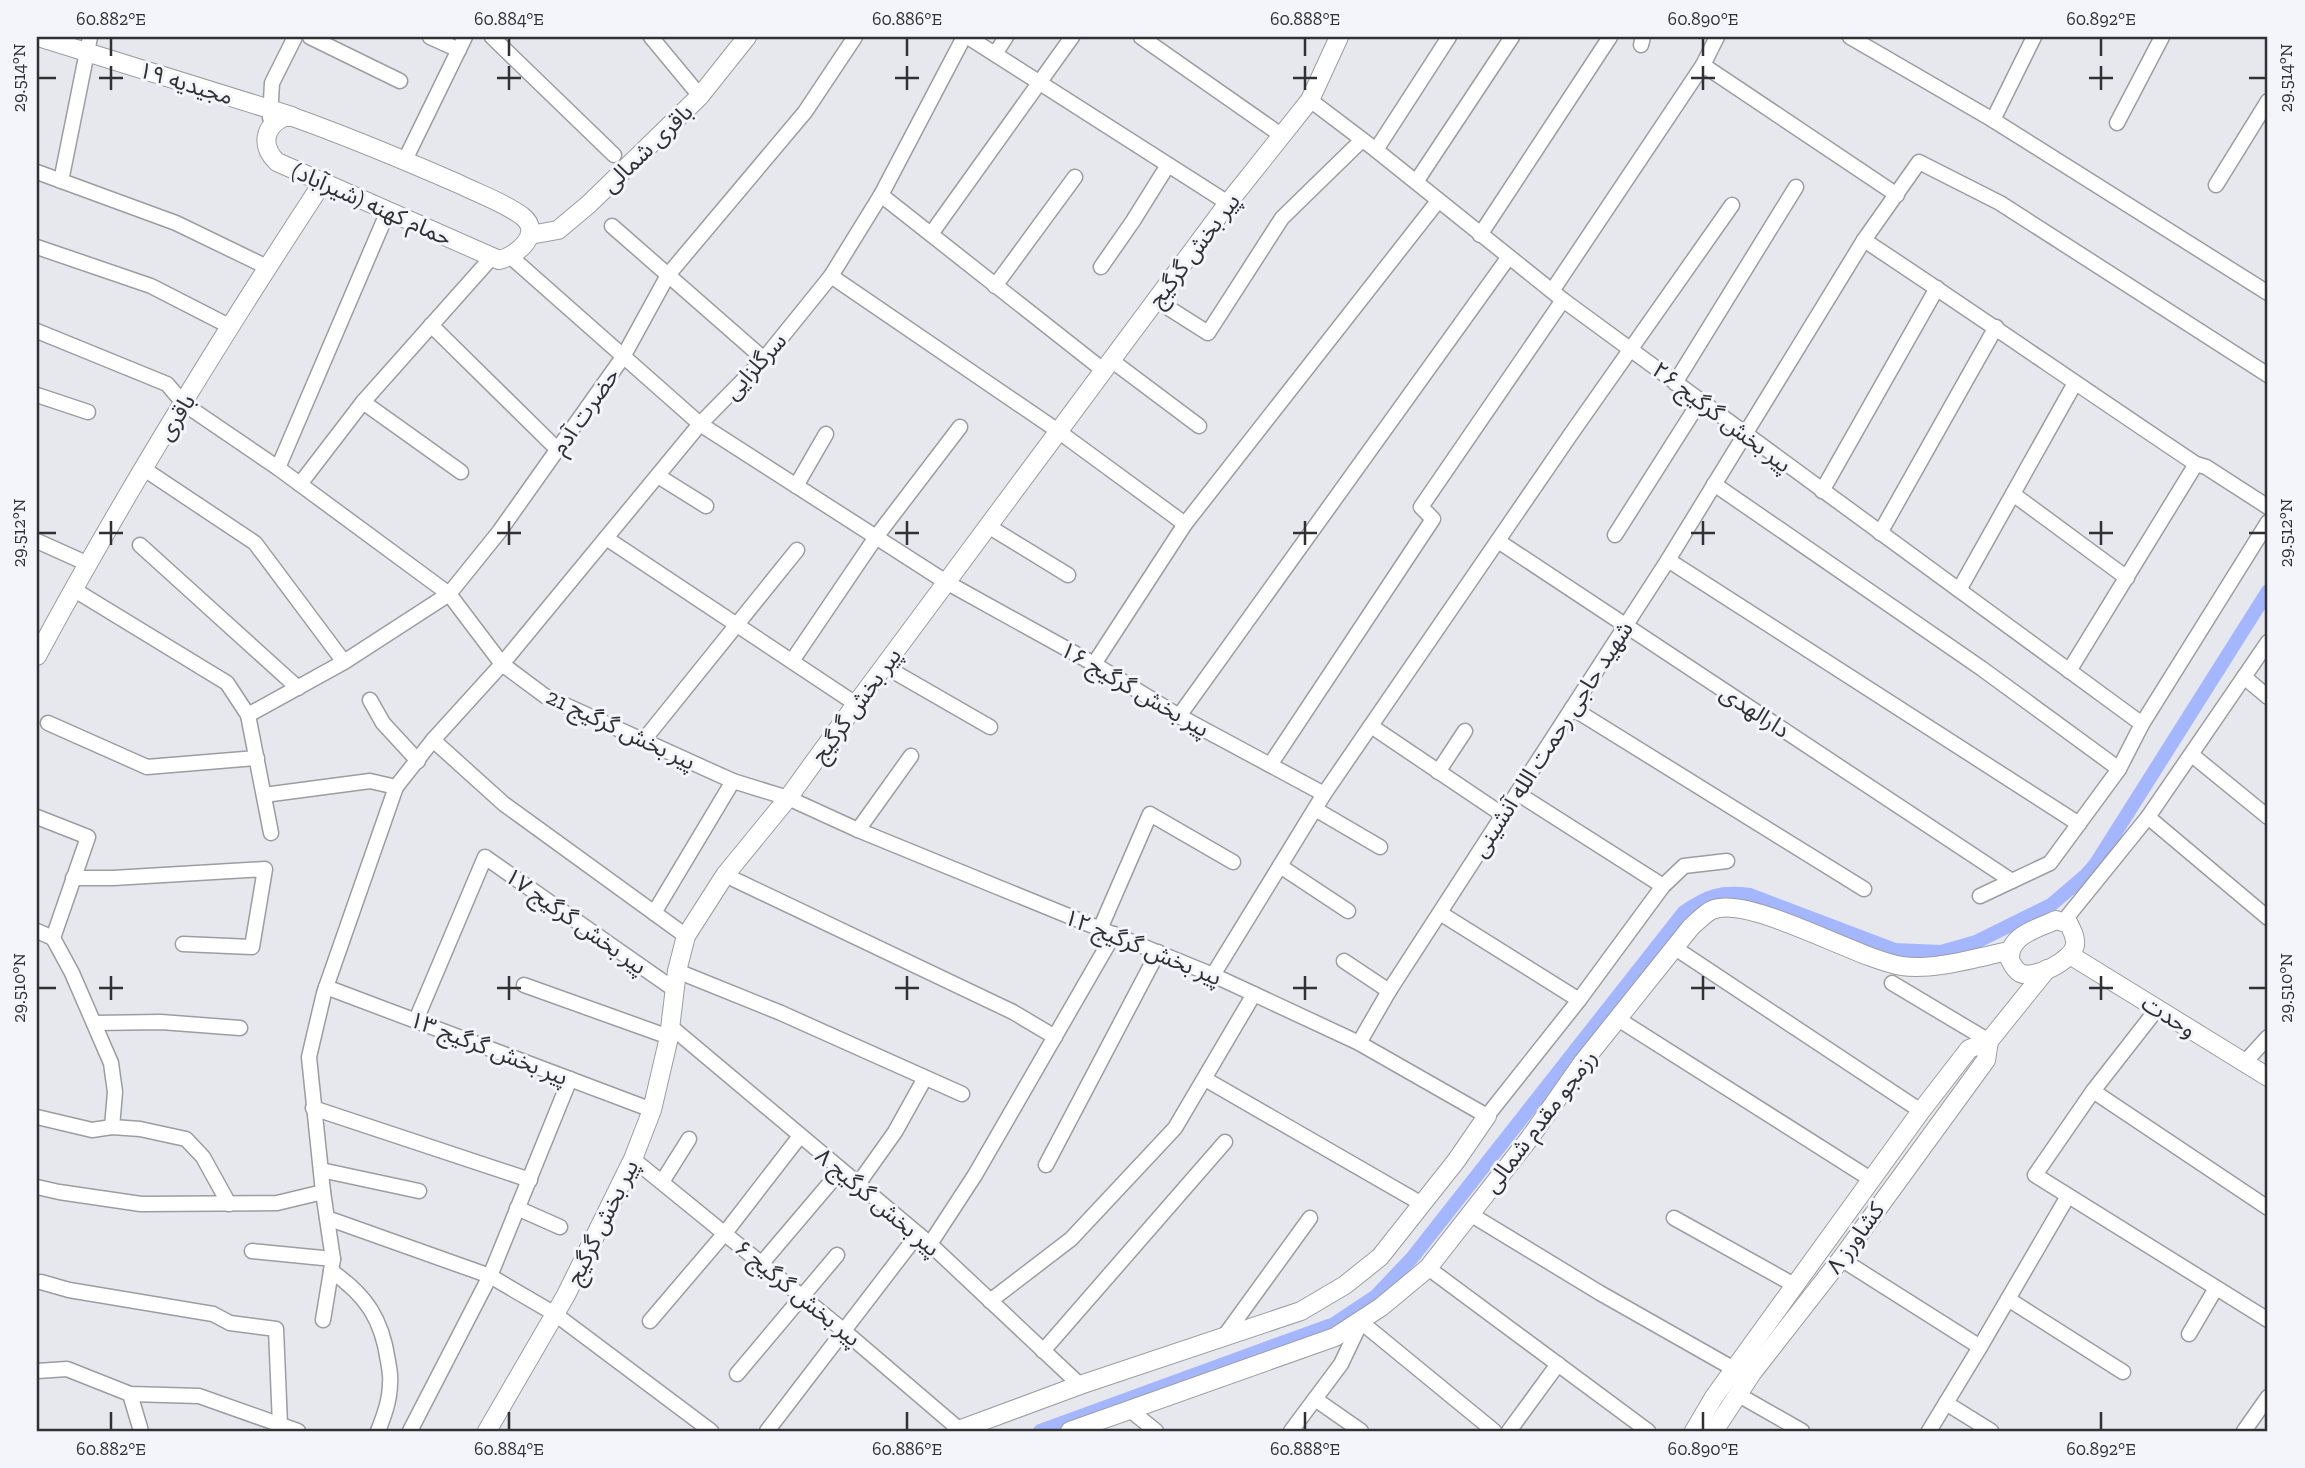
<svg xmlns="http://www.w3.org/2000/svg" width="2305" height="1468" viewBox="0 0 2305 1468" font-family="'Zilla Slab','Noto Sans Arabic',serif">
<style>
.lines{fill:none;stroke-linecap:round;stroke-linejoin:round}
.canal{stroke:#a4b7fe;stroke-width:14}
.minor-casing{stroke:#9c9da3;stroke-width:17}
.tertiary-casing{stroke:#9c9da3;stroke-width:20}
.minor{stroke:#fff;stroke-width:14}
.tertiary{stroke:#fff;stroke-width:18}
.ticks{fill:none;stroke:#313134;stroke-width:2.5}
.labels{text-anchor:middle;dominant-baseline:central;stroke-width:6;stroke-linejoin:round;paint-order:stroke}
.street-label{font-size:23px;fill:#313134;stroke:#f3f5fb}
.neatline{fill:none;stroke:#313134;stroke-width:2.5}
.ticks-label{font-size:18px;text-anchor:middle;fill:#313134}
</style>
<rect width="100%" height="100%" fill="#e6e8ee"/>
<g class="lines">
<path class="canal" d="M1040,1431L1334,1324L1376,1296L1412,1258L1684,912C1708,896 1720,891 1750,895L1895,950L1941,952L1976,942L2051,905L2086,875L2095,865L2268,591"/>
<g class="minor-casing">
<g id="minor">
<path d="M310,37L400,81"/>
<path d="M430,37L459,50"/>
<path d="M492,37L614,155"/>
<path d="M651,37L700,96"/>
<path d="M968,37L1228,203"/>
<path d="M1141,37L1281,135"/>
<path d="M1850,37L1993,120L2268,293"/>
<path d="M1641,45L1643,37"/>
<path d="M995,54L1006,37"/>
<path d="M1703,65L1897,195"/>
<path d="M1310,100L1376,150L1563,300L2142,724"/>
<path d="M270,118L272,83L295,37"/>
<path d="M1993,120L2034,37"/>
<path d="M2117,123L2162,37"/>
<path d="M1376,150L1449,37"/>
<path d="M405,160L465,37"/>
<path d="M37,172L176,223L267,267"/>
<path d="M61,181L90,37"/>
<path d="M1416,182L1512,37"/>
<path d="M2216,185L2268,101"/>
<path d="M881,195L1103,370"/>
<path d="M612,226L764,359"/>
<path d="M931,234L1072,37"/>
<path d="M1480,235L1610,37"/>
<path d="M1864,240C1976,314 2085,390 2196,464L2206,467L2268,507"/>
<path d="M37,247L151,286L231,327"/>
<path d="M511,257L700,424L946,582L1094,664L1179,716L1324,794"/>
<path d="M1101,267L1133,221L1168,165"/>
<path d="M831,276L1058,431L1185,524"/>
<path d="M995,286L1075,177"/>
<path d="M1552,291L1703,65L1717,37"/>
<path d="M1156,300L1208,333L1282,218L1362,140"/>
<path d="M431,325L558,450"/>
<path d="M37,331L167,384L184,404L278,468L449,594L502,664L545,696L733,781L788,798L858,830L1213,975L1359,1043L1487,1116L1579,1000L1663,886L1684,866L1727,861"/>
<path d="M1111,360L1199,426"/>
<path d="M1675,383L1796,187"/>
<path d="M37,395L88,412"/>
<path d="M363,402L461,472"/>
<path d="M278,468L388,211"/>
<path d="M144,469L255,543L344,662"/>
<path d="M658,476L706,506"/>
<path d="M300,484L363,402L492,257"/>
<path d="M1714,484L1981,668L2119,769"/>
<path d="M796,486L826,434"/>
<path d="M1822,491L1937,288"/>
<path d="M2013,494L2127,578"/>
<path d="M988,526L1068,575"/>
<path d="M1880,533L1996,327"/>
<path d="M1615,535L1700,401"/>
<path d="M606,538L856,704"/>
<path d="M37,541L86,563"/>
<path d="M1498,541L2012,881"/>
<path d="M140,545L298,688"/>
<path d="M1668,560L2079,824"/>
<path d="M73,589L227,683L248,715L271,833"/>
<path d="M1959,590L2075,383"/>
<path d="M792,661L876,537L960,427"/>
<path d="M1094,664L1185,524L1438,201"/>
<path d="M884,666L990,727"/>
<path d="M2069,671L2196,464"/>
<path d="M2244,677L2268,697"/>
<path d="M370,700L383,723L418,761"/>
<path d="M1572,708L1864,889"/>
<path d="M248,715L344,662L449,594L499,532L623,357L668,275L805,112L855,37"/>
<path d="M1179,716L1508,258"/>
<path d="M48,723L147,767L257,758"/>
<path d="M1371,726L1503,815"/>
<path d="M433,740L504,804L686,936"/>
<path d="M643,741L797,550"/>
<path d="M2192,755L2268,817"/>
<path d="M1270,765L1433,519L1421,507L1563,300"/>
<path d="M1438,772L1465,731"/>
<path d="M1517,793L1663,886"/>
<path d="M264,795L370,781L396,787"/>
<path d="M1315,809L1380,847"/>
<path d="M37,817L88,837L53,938L72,973L111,1063L115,1092L112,1127"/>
<path d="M2148,817L2268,918"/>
<path d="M858,830L911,756"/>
<path d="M1280,866L1348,911"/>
<path d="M725,875L1013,1012L1055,1037"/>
<path d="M73,878H113L265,869L252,947L183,944"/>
<path d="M1980,896L2050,863L2119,769L2142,724L2268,522"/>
<path d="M654,913L733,781"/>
<path d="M1440,913L1579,1000"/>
<path d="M2063,922L2148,817L2268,642"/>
<path d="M1100,929L1150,814L1233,862"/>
<path d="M37,931L53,938"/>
<path d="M1675,948L1921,1111"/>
<path d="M1344,961L1389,991"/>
<path d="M677,971L781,1013L962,1094"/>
<path d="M1213,975L1324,794L1571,434L1732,205"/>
<path d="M1892,983L1989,1041"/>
<path d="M524,985L669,1037"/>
<path d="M326,987L652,1110"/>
<path d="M2157,1009L2093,1091L2035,1175L2268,1320"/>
<path d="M1618,1019L1872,1180"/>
<path d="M416,1020L485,857L675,990"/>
<path d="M94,1023L161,1022L240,1028"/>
<path d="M670,1026L930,1244L1080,1385"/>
<path d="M1359,1043L1389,991L1668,560L1864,240L1919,162L2000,203L2268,375"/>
<path d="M2245,1062L2268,1037"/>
<path d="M1205,1079L1422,1204"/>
<path d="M2093,1091L2268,1208"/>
<path d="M313,1108L530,1180"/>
<path d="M37,1117L92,1130L112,1127L140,1129L186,1139L203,1157L229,1204"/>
<path d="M633,1159L843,1330L960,1430"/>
<path d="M1046,1165L1158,952"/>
<path d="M321,1170L419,1191"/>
<path d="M662,1182L689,1139"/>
<path d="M858,1184L895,1132L925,1078"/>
<path d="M37,1187L59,1192L141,1204L277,1203L323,1192"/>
<path d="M517,1208L560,1227"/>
<path d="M1470,1214L1600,1293L1734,1369"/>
<path d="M327,1218L490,1276L555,1314L711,1431"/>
<path d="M1674,1218L1796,1286"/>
<path d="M930,1244L975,1175L1114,934"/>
<path d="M252,1251L333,1259"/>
<path d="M1841,1259L1980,1347"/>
<path d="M762,1263L841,1170"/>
<path d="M1428,1268L1648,1431"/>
<path d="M331,1271C366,1295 382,1319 388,1361C389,1368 391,1376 390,1383C390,1400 384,1416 378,1431"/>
<path d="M41,1282L69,1290L213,1314L230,1323L276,1329L280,1425"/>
<path d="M2008,1299L2123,1372"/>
<path d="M990,1301L1071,1239L1175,1128L1254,994"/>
<path d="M323,1320L333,1259L323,1192L309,1057L324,993L396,787L433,740L502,664L700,424L764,359L831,276L881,195L964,37"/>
<path d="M650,1321L725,1233L800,1136"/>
<path d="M2189,1334L2216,1288"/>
<path d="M1223,1338L1310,1218"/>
<path d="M1043,1351L1225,1142"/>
<path d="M37,1371L67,1369L130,1394L199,1396L298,1431"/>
<path d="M737,1374L837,1255"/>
<path d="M130,1394L141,1431"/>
<path d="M1737,1394L1802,1431"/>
<path d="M1315,1399L1361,1431"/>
<path d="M1946,1403L1991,1431"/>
<path d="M1130,1410L1156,1431"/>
<path d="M410,1431L490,1276L570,1079"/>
<path d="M767,1431L918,1234"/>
<path d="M1291,1431L1341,1364L1361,1322L1494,1431"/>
<path d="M1509,1431L1558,1364"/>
<path d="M1929,1431L1980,1347L2068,1196"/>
<path d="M2244,1431L2268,1397"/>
</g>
</g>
<g class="tertiary-casing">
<g id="tertiary">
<path d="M38,37L292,116"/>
<path d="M284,117H293C349,137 404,160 459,184C479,194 503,202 522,216C544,233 517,256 499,260L277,162C261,147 263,127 284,117Z"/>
<path d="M530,235L558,230L589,204L700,96L747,37"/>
<path d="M37,656C124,494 222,336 323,182"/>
<path d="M2056,920L2069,924C2072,931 2076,937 2075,945C2072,961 2034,980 2020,973C2015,970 2012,964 2010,960C2008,935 2037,929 2056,920Z"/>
<path d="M2070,955L2268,1077"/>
<path d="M487,1431L566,1295L633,1159L652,1110L669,1037L677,971L686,936L725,875L788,798L856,704L1228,203L1310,100L1339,37"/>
<path d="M956,1431L1080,1385L1301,1311L1345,1285L1380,1257L1456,1161L1487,1116"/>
<path d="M1070,1431L1335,1337L1381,1307L1428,1268L1529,1139L1583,1062L1691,927C1698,921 1705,913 1712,910C1748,894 1857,959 1902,966C1933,971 1978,957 2009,951"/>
<path d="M1694,1431L1714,1397L1921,1111L1969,1049L1989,1041L2047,969"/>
<path d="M1714,1431L1752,1373L1841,1259L1986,1060L1989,1041"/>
</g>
</g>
<use href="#minor" class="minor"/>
<use href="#tertiary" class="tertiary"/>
</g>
<path class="ticks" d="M111,38V56M509,38V56M907,38V56M1305,38V56M1703,38V56M2101,38V56M111,66V90M509,66V90M907,66V90M1305,66V90M1703,66V90M2101,66V90M38,78H56M99,78H123M497,78H521M895,78H919M1293,78H1317M1691,78H1715M2089,78H2113M2249,78H2266M111,521V545M509,521V545M907,521V545M1305,521V545M1703,521V545M2101,521V545M38,533H56M99,533H123M497,533H521M895,533H919M1293,533H1317M1691,533H1715M2089,533H2113M2249,533H2266M111,976V1000M509,976V1000M907,976V1000M1305,976V1000M1703,976V1000M2101,976V1000M38,988H56M99,988H123M497,988H521M895,988H919M1293,988H1317M1691,988H1715M2089,988H2113M2249,988H2266M111,1412V1430M509,1412V1430M907,1412V1430M1305,1412V1430M1703,1412V1430M2101,1412V1430"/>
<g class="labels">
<g class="street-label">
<text transform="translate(186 83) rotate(17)">مجیدیه ۱۹</text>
<text transform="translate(647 148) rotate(-44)">باقری شمالی</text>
<text transform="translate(372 204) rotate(24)">حمام کهنه (شیرآباد)</text>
<text transform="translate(1194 250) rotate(-53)">پیر بخش گرگیج</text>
<text transform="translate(755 366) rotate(-48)">سرگلزایی</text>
<text transform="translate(585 411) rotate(-55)">حضرت آدم</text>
<text transform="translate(176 417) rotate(-58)">باقری</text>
<text transform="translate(1722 417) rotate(37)">پیر بخش گرگیج ۲۶</text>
<text transform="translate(1135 689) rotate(30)">پیر بخش گرگیج ۱۶</text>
<text transform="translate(856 705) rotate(-54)">پیر بخش گرگیج</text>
<text transform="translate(1755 711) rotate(33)">دارالهدی</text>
<text transform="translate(621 729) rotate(25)">پیر بخش گرگیج 21</text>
<text transform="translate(1552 739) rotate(-57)">شهید حاجی رحمت الله آنشینی</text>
<text transform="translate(576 921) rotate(35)">پیر بخش گرگیج ۱۷</text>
<text transform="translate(1143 947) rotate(22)">پیر بخش گرگیج ۱۲</text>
<text transform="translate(2169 1016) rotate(32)">وحدت</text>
<text transform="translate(489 1048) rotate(21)">پیر بخش گرگیج ۱۳</text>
<text transform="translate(1540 1121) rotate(-53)">رزمجو مقدم شمالی</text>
<text transform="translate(878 1202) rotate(40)">پیر بخش گرگیج ۸</text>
<text transform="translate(602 1222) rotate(-64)">پیر بخش گرگیج</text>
<text transform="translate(1855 1238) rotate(-54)">کشاورز ۸</text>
<text transform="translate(798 1293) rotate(39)">پیر بخش گرگیج ۶</text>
</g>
</g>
<rect width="2305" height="1468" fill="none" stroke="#f3f5fb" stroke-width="77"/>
<rect x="38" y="38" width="2228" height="1392" class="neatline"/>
<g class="ticks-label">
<text x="111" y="25">60.882°E</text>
<text x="509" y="25">60.884°E</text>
<text x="907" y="25">60.886°E</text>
<text x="1305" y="25">60.888°E</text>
<text x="1703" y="25">60.890°E</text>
<text x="2101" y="25">60.892°E</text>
<text transform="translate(19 78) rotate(-90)" y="6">29.514°N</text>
<text transform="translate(2286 78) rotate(-90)" y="6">29.514°N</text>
<text transform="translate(19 533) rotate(-90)" y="6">29.512°N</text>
<text transform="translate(2286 533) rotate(-90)" y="6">29.512°N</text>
<text transform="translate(19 988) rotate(-90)" y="6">29.510°N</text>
<text transform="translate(2286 988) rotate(-90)" y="6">29.510°N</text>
<text x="111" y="1455">60.882°E</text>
<text x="509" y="1455">60.884°E</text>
<text x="907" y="1455">60.886°E</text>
<text x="1305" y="1455">60.888°E</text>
<text x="1703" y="1455">60.890°E</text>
<text x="2101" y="1455">60.892°E</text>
</g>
</svg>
